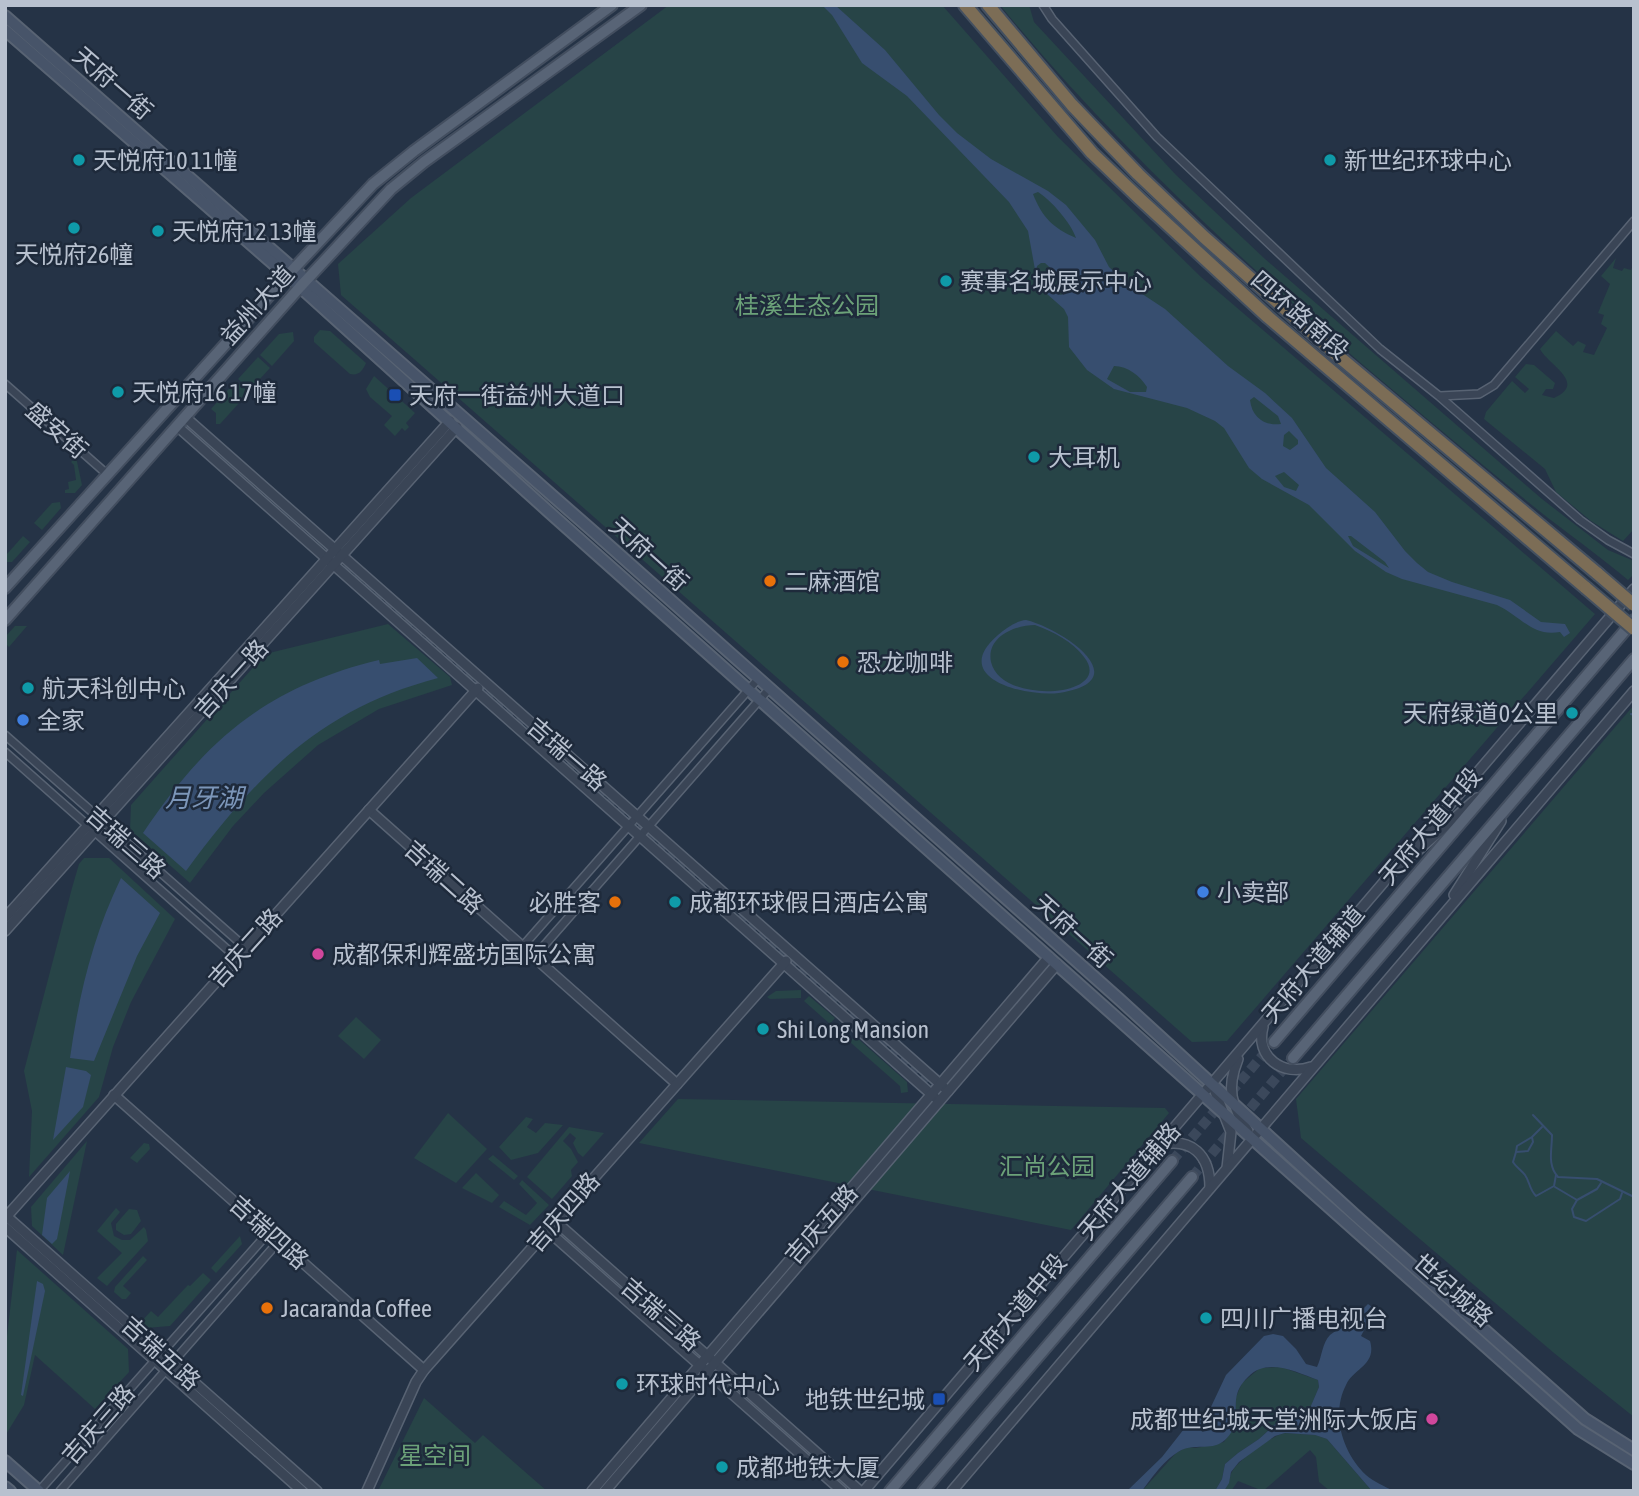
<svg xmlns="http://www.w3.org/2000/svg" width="1639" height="1496" viewBox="0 0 1639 1496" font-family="'Asap Condensed','Noto Sans SC',sans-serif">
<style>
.green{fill:#274447}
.water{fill:#374e6f;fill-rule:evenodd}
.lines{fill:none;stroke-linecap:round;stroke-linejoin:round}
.stream{stroke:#374e6f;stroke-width:2}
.tertiary-tunnel{stroke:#3b485b;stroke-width:9;stroke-dasharray:9 4.5;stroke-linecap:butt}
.primary-tunnel{stroke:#3b485b;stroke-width:10;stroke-dasharray:10 5;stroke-linecap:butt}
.minor-casing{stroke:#586373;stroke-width:10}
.tertiary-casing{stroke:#586373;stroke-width:12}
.secondary-casing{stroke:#586373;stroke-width:14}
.primary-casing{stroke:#434e5f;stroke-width:14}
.motorway-casing{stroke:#445060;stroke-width:16}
.minor{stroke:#3a4556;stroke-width:7}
.tertiary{stroke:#3a4556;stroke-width:9}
.secondary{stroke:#475469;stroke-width:10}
.primary{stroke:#586476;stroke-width:10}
.motorway{stroke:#7c6d56;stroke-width:12}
.motorway-bridge-casing{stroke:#445060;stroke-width:16;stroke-linecap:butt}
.motorway-bridge{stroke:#7c6d56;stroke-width:12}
.culture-dot{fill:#0f9aa8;stroke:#1e2a3b;stroke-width:2.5}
.transit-dot{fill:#1a4fb4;stroke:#1e2a3b;stroke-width:2.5}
.food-dot{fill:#e8710a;stroke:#1e2a3b;stroke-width:2.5}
.shop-dot{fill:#3f7fe0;stroke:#1e2a3b;stroke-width:2.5}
.hotel-dot{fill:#d1479c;stroke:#1e2a3b;stroke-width:2.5}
.labels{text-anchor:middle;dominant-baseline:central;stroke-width:5;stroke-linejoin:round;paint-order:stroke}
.street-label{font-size:24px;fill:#b8c1cf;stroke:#1e2a3b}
.poi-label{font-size:24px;fill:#b8c1cf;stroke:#1e2a3b;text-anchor:start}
.park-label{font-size:24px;fill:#6ca279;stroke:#1e2a3b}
.water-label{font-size:26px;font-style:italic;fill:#7c96b9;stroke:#1e2a3b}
</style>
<rect width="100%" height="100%" fill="#253346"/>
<g class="green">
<path d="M669,5H942L1058,137L1201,277L1595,614L1227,1041L1192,1042L341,295L338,264L411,198Z"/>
<path d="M1000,5H1029L1034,22L1176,175L1265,259L1542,499L1608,550L1634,561V574L1628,580C1596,553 1561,529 1528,502C1343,351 1152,191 1000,5Z"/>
<path d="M1616,258L1613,268L1622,271L1624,268L1631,270L1634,263V529L1623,541L1591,521L1556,492L1545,469L1484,419L1486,412L1512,381L1525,393L1529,389L1515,377L1526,364L1534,365L1555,383L1553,389H1546L1542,395L1554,398C1588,383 1547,364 1540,349L1556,331L1573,346L1578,341L1586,345L1583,352L1594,355L1607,328L1601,324L1604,315L1598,313L1610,284L1601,276Z"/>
<path d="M320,330L330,331L366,363C363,370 359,376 350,374L314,342V337Z"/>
<path d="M293,332L294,341L272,366L260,355L279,334Z"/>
<path d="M258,357L270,368L250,390L238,379Z"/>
<path d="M374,376L415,413L406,423L409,427L405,431L402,428L395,436L384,425L392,416L370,397L366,389Z"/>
<path d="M236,381L249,392L220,424H216V413L211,409Z"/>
<path d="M76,457L82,485L75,493H65V490L69,489L68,482L76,480L74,465L71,462Z"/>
<path d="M60,502L61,508L42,530L34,523L52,503Z"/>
<path d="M23,536L30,542L12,562H7V554Z"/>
<path d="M388,624L450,677L452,685L379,709L318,745L264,793L233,826L190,883L130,830L131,805L265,654Z"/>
<path d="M15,626H27L9,647L5,643V637Z"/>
<path d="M1634,705V1417L1554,1353L1301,1138L1296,1099Z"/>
<path d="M84,858H109L175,919L131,1002L113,1047L99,1097L29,1177L32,1111L24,1071L72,888L79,864Z"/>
<path d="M801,990V998L770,999L767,997L776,991Z"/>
<path d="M809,996L835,1018L830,1024L804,1001Z"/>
<path d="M356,1017L381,1040L364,1059L338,1036Z"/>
<path d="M855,1036L907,1082L908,1092L901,1093L900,1086L850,1042Z"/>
<path d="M678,1099L1165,1108L1169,1113L1071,1230L639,1143Z"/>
<path d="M448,1113L487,1149L456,1183L414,1158Z"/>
<path d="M526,1117L533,1119L527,1127L536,1133L545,1123L563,1125L538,1153L511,1160L499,1147Z"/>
<path d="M569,1127L604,1133L583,1157L578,1153L573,1143L576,1138L570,1133L563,1141L571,1149L578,1162L571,1170L572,1176L552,1199L527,1177Z"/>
<path d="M87,1141L63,1255L32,1226L31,1207Z"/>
<path d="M144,1143L149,1144L150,1149L137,1163L130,1158Z"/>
<path d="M493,1155L518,1176L514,1180L488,1159Z"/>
<path d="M476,1173L499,1195L492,1203L462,1188Z"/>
<path d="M522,1180L549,1205L530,1225L499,1207L504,1201L526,1215L537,1203L519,1184Z"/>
<path d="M116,1208L120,1212L111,1223L114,1236L122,1240H130L144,1227L146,1230L148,1241L107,1286L97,1278L122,1253L97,1231Z"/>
<path d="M129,1209L137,1210L141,1221L131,1234L124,1235L116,1230V1224Z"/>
<path d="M240,1236L242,1244L216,1273L211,1268Z"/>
<path d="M17,1250L128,1349L129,1372L95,1409L35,1355L24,1405L5,1436V1353Z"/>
<path d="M143,1256L147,1260L123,1286L131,1293L126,1299H122L114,1292L115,1287Z"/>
<path d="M203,1273L211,1280L170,1326L146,1328L140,1323L151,1311L158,1317L188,1285L190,1286Z"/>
<path d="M1281,1367L1318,1380L1319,1387L1310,1409L1281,1419L1259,1439L1238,1453L1225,1464L1222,1479L1215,1491H1142L1176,1453L1187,1447L1196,1448L1224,1442L1235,1425L1236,1397L1242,1383L1260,1368Z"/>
<path d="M424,1398L475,1443L483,1435L547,1491H378Z"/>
<path d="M1285,1433L1315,1435L1327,1439L1372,1491H1330L1319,1482L1316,1457L1310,1450L1263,1491L1238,1481L1231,1491H1224C1229,1484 1229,1476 1233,1470C1241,1458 1271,1436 1285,1433Z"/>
</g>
<g class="water">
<path d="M822,5H835L885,50L939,115L957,133L991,159L1048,191L1066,205L1095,240L1109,267L1127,284L1165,309L1228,366L1265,393L1292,418L1326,468L1375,512L1405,551L1417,563L1428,572L1452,582L1510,600L1541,622L1565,624L1570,633L1564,637L1560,632C1532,637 1522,617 1497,605L1402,579L1386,572L1355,551L1309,505L1262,479L1249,468L1224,428L1215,421L1187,408L1114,389L1087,370L1069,347L1068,317L1064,309L1038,286L1028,231L1009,202L907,96L862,63L832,15ZM1038,192C1051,200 1071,223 1076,238C1053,228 1042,217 1033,194ZM1041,263H1045L1062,279L1060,282L1065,292L1061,295C1047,289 1036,283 1037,266ZM1114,366C1128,366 1140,376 1147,387L1146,392H1130L1107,379ZM1254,397L1278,416L1281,424C1265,426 1252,418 1250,400ZM1289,431L1298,440V444L1290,450L1283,446L1284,435ZM1284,472L1299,485L1296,491L1284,487L1275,476ZM1348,536H1351L1385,562L1389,568L1353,546Z"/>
<path d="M1026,620C1063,629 1139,681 1059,693C1025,697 948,678 998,635C1006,628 1016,621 1026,620ZM1035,625C1054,632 1072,641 1084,657C1116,697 1001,706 991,662C986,637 1015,625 1035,625Z"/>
<path d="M417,658L438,678C320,709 256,776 186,871L143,833C206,739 267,687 379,660L380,664Z"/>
<path d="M121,878L160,913L137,956L94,1061L70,1058C79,994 93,936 121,878Z"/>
<path d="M66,1067L86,1071L91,1075L83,1107L53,1140Z"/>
<path d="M70,1171L57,1239L52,1244L42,1235L47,1198Z"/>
<path d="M37,1281L43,1284L45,1291L23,1396L21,1395Z"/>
<path d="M1368,1304L1372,1307V1315L1361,1336L1370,1341C1377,1365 1354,1368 1346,1385C1331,1414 1342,1452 1366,1475C1374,1482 1384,1486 1394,1491H1372L1327,1439L1315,1435L1285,1433L1275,1436L1239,1462L1231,1472L1229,1483L1224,1491H1215L1222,1479L1225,1464L1238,1453L1259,1439L1281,1419L1310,1408L1319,1387L1318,1380C1296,1372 1267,1357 1248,1377C1241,1384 1237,1390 1236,1400C1235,1416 1238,1428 1225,1440C1213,1451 1197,1444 1184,1449C1168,1455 1152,1477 1142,1491H1127L1162,1457L1184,1429L1192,1427L1201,1415L1210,1409L1226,1375L1264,1336L1273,1334L1283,1336L1296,1349L1306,1364L1317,1367C1322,1357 1322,1343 1330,1335C1338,1328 1348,1328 1354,1320L1362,1321L1363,1318L1360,1312Z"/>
</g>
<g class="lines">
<g class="stream">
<path d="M1631,714L1634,715"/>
<path d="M1533,1115L1552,1135C1552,1150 1547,1165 1558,1177L1597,1179L1634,1197"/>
<path d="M1532,1137L1533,1142L1528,1151L1516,1152L1517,1146L1532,1137L1542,1127"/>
<path d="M1516,1152L1513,1162C1516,1167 1521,1170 1525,1175C1530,1182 1529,1189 1536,1196L1554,1186L1556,1175"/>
<path d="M1555,1187L1577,1200L1597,1189L1601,1183"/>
<path d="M1577,1200L1572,1209L1574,1217L1586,1221L1620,1199L1622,1193"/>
</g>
<g class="tertiary-tunnel">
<path d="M334,558L940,1092L598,1491"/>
<path d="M185,1381L309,1491"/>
</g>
<g class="primary-tunnel">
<path d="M1172,1161L1274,1042"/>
<path d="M1192,1177L1293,1058"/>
</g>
<g class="minor-casing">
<g id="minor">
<path d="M1043,5L1052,19L1157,137L1380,349L1439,396L1580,520L1608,540L1634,554"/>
<path d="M5,384L108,475"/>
<path d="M1440,396L1479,394L1494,385L1634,221"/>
<path d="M5,735L246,948"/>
<path d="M5,752L237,958"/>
<path d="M522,947L758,679"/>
<path d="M534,957L769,689"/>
<path d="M39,1491L269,1232"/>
<path d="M60,1491L279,1241"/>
</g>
</g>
<g class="tertiary-casing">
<g id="tertiary">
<path d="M185,417L948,1091"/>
<path d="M177,426L939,1101"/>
<path d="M369,810L677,1084"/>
<path d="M1414,854L1477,798"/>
<path d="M1454,895L1501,821"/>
<path d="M5,918L450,421"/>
<path d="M5,931L457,427"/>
<path d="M1263,1027C1255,1057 1283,1077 1311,1067"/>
<path d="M1238,1059C1226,1089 1231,1105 1248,1131"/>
<path d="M1214,1089L1231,1132L1227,1168"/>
<path d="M114,1095L424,1370"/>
<path d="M1159,1145C1192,1137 1210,1155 1210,1188"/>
<path d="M5,1215L317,1491"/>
<path d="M7,1216L478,688"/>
<path d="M555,1221L860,1491"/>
<path d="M5,1227L302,1491"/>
<path d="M547,1230L842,1491"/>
<path d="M367,1491L416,1382L424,1370L786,961"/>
<path d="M592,1491L1049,957"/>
<path d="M605,1491L1057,964"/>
<path d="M864,1491L1634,589"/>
<path d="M952,1491L1634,691"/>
</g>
</g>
<g class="secondary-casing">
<g id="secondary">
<path d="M5,16L595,533L1119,999L1356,1216L1585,1419L1634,1450"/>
<path d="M5,30L300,287L549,512L1578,1429L1634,1464"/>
<path d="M5,1461L39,1491"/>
<path d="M5,1487L10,1491"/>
</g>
</g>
<g class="primary-casing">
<g id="primary">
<path d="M5,588L286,277L373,184L414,151L612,5"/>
<path d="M5,620L300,287L391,189L424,162L641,5"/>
<path d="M1274,1042L1634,620"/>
<path d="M1293,1058L1634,659"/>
<path d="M890,1491L1172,1161"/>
<path d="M923,1491L1192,1177"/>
</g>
</g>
<g class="motorway-casing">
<g id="motorway">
<path d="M965,5L1092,153L1140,199L1268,317L1586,588"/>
<path d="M988,5L1072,105L1138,174L1204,237L1337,355L1598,574"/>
</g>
</g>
<use href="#minor" class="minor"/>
<use href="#tertiary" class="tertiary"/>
<use href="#secondary" class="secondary"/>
<use href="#primary" class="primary"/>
<use href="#motorway" class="motorway"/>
<g class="motorway-bridge-casing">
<g id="motorway-bridge">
<path d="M1598,574L1634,605"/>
<path d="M1586,588L1634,629"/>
</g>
</g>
<use href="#motorway-bridge" class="motorway-bridge"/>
</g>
<g class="culture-dot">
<circle cx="79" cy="160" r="7"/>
<circle cx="1330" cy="160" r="7"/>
<circle cx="74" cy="228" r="7"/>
<circle cx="158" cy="231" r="7"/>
<circle cx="946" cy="281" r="7"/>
<circle cx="118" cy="392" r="7"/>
<circle cx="1034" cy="457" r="7"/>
<circle cx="28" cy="688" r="7"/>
<circle cx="1572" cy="713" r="7"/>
<circle cx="675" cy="902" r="7"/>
<circle cx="763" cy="1029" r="7"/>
<circle cx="1206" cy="1318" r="7"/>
<circle cx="622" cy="1384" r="7"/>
<circle cx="722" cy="1467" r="7"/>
</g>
<g class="transit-dot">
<rect x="388" y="388" width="14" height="14" rx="3.5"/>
<rect x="932" y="1392" width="14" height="14" rx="3.5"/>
</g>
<g class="food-dot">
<circle cx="770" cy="581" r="7"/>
<circle cx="843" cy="662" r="7"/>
<circle cx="615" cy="902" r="7"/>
<circle cx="267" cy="1308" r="7"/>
</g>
<g class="shop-dot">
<circle cx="23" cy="720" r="7"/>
<circle cx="1203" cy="892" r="7"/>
</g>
<g class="hotel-dot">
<circle cx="318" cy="954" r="7"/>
<circle cx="1432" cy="1419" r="7"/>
</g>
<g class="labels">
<g class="street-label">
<text transform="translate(113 83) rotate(41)">天府一街</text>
<text transform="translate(257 305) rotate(-48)">益州大道</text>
<text transform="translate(1300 315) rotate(41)">四环路南段</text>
<text transform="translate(57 430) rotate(41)">盛安街</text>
<text transform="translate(649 554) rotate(42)">天府一街</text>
<text transform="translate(231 679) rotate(-48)">吉庆一路</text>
<text transform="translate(567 754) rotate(41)">吉瑞一路</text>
<text transform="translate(1430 826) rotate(-50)">天府大道中段</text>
<text transform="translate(126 842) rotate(41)">吉瑞三路</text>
<text transform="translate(444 877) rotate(42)">吉瑞二路</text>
<text transform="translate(1073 931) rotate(42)">天府一街</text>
<text transform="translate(245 948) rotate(-48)">吉庆二路</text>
<text transform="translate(1313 964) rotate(-50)">天府大道辅道</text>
<text transform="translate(1129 1181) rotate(-50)">天府大道辅路</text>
<text transform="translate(563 1212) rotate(-49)">吉庆四路</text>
<text transform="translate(821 1224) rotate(-49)">吉庆五路</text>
<text transform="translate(269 1232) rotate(42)">吉瑞四路</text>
<text transform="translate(1453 1290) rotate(41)">世纪城路</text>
<text transform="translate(1015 1312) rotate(-50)">天府大道中段</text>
<text transform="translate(661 1314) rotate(41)">吉瑞三路</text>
<text transform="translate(161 1353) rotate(42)">吉瑞五路</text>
<text transform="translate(98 1424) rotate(-49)">吉庆三路</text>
</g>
<g class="poi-label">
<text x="93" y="160">天悦府10 11幢</text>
<text x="1344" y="160">新世纪环球中心</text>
<text x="172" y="231">天悦府12 13幢</text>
<text x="74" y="254" text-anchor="middle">天悦府26幢</text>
<text x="960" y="281">赛事名城展示中心</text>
<text x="132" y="392">天悦府16 17幢</text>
<text x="409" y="395">天府一街益州大道口</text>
<text x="1048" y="457">大耳机</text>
<text x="784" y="581">二麻酒馆</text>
<text x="857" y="662">恐龙咖啡</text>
<text x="42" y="688">航天科创中心</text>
<text x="1558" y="713" text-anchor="end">天府绿道0公里</text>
<text x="37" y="720">全家</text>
<text x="1217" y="892">小卖部</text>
<text x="601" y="902" text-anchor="end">必胜客</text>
<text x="689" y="902">成都环球假日酒店公寓</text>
<text x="332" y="954">成都保利辉盛坊国际公寓</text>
<text x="777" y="1029">Shi Long Mansion</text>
<text x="281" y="1308">Jacaranda Coffee</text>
<text x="1220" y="1318">四川广播电视台</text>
<text x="636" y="1384">环球时代中心</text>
<text x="925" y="1399" text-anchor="end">地铁世纪城</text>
<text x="1418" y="1419" text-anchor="end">成都世纪城天堂洲际大饭店</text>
<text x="736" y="1467">成都地铁大厦</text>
</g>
<g class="park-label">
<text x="807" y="305">桂溪生态公园</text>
<text x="1047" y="1166">汇尚公园</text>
<text x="435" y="1455">星空间</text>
</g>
<g class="water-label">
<text x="204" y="798">月牙湖</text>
</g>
</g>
<rect width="1639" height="1496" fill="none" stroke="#b8c1cf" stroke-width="14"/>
</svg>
